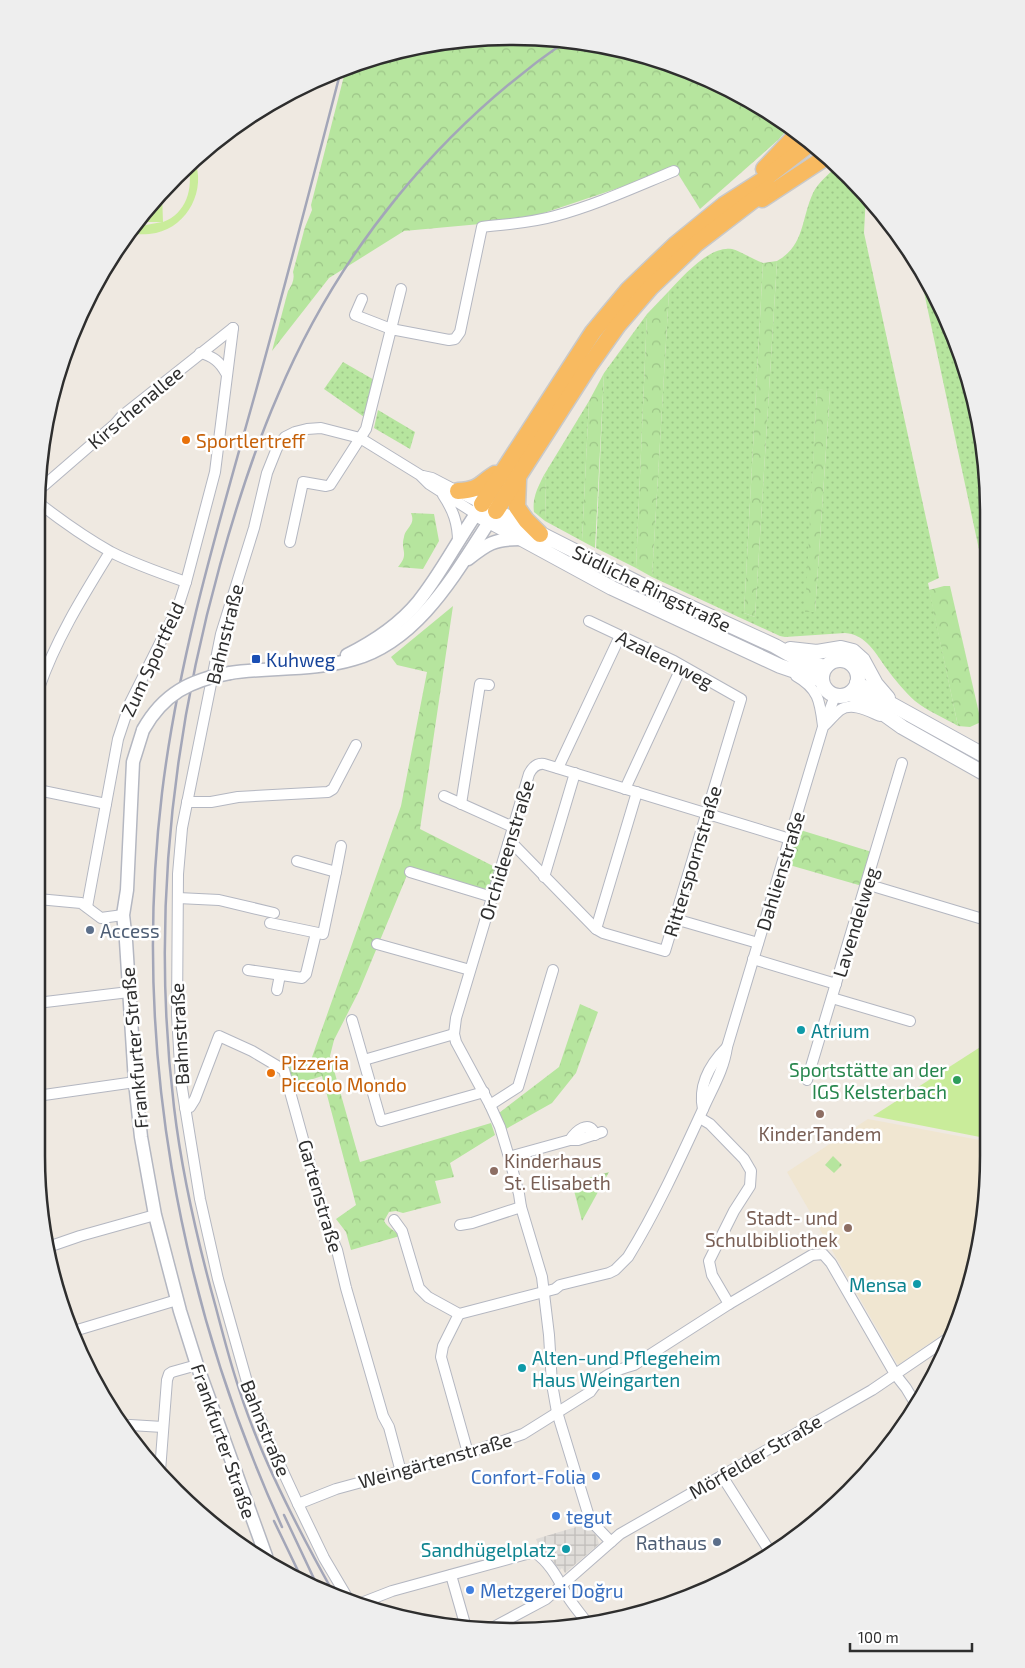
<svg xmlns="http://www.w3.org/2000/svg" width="1025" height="1668" viewBox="0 0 1025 1668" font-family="'Exo 2',sans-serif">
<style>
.education{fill:#f0e6d1}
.grass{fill:url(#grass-dots);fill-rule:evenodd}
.forest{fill:url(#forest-crowns)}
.pitch{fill:#c9ec9a}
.plaza{fill:url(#plaza-grid)}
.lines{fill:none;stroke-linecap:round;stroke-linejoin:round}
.minor-casing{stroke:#b4b7c1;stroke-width:12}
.tertiary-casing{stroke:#b4b7c1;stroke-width:15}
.secondary-casing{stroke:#b4b7c1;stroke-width:16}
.trunk-casing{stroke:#c9c9c9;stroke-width:19}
.minor{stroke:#fff;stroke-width:10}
.tertiary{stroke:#fff;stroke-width:12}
.secondary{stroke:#fff;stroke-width:14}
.trunk{stroke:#f8ba60;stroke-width:16}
.rail{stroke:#a3a6b8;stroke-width:2.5}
.tertiary-bridge-casing{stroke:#b4b7c1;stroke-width:15;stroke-linecap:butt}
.tertiary-bridge{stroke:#fff;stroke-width:12}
.food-dot{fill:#e8710a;stroke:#fff;stroke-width:2}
.transit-dot{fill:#1a4fb4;stroke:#fff;stroke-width:2}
.service-dot{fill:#5c6f8a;stroke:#fff;stroke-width:2}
.culture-dot{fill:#0f9aa8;stroke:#fff;stroke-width:2}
.leisure-dot{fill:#2e9e5b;stroke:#fff;stroke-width:2}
.education-dot{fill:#8d6e63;stroke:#fff;stroke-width:2}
.shop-dot{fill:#3f7fe0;stroke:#fff;stroke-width:2}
.labels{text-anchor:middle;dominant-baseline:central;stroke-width:5;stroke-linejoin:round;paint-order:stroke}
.street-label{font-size:19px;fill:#2e2e2e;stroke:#fff}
.food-label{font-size:19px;fill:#c56008;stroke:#fff;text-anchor:start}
.transit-label{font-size:19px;fill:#164399;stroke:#fff;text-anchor:start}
.service-label{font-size:19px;fill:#4e5e75;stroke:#fff;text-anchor:start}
.culture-label{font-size:19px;fill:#0d838f;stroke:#fff;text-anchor:start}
.leisure-label{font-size:19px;fill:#27864d;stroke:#fff;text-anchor:end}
.education-label{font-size:19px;fill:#785e54;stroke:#fff}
.shop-label{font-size:19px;fill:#366cbe;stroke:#fff;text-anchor:start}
.rim{fill:none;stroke:#2e2e2e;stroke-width:2.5}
</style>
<defs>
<pattern id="grass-dots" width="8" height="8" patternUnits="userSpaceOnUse" patternTransform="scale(1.25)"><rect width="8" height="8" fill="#b6e59e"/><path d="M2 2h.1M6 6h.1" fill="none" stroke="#9dc588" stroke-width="1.8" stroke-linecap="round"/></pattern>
<pattern id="forest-crowns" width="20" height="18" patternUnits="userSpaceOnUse" patternTransform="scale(1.25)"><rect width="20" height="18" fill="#b6e59e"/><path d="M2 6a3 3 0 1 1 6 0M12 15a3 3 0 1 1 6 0" fill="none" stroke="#9dc588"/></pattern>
<pattern id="plaza-grid" width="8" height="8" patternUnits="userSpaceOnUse" patternTransform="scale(1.25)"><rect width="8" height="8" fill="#dfdcd8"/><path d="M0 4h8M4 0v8" fill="none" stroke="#c0bdba"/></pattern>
</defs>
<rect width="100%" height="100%" fill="#efe9e1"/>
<path class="education" d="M868,1119L985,1141V1217L956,1325L898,1365L787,1172Z"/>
<g class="grass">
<path d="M837,167L866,194L864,233L939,578L928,583L958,726C945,718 927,711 915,701C905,692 895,680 887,669C876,654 866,634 845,633L785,637L780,636L652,577L669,291C682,277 710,245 732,249C740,251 754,260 763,263L744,613L755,617L777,261C805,245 801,219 813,193C818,183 828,174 837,167ZM817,389L830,391L815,612H806Z"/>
<path d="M918,264L925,275L964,360L988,481L987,587Z"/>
<path d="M647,314L636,568L596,548L604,373Z"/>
<path d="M343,362L376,381L367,419L324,389Z"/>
<path d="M589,401L582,541L545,521L546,480L544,475Z"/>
<path d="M378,410L415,432L410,449L374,428Z"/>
</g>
<g class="forest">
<path d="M543,37L635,52L723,85L790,127L778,140L700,209L675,169L523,220L404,231L329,278L272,351L288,291C292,285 295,279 293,272L305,227L312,210L311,205L346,68L359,62L450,40Z"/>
<path d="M777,261L755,617L744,613L763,263Z"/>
<path d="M669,291L652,577L636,568L647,314Z"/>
<path d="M604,373L595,548L582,541L589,401Z"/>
<path d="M817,389L830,390L815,612H805Z"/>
<path d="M544,475L546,480L545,521L534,512C532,498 538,487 544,475Z"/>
<path d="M411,513L434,514L439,541L423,569L398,567C410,553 400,551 404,537C406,527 416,525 411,513Z"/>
<path d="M944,586H950L981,722L970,727L958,726L929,590Z"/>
<path d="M453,606L420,829L495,867L488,890L410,868L359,991L334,1040L330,1056L360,1162L491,1123L495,1135L450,1163L454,1177L435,1181L441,1203L403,1213L396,1211L389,1212L384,1221C388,1228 394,1230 400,1236L351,1250L346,1232L336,1219L356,1205L322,1076L292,1086L286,1063L311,1060L401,806L427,672L397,665L391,657Z"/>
<path d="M797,829L872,852L862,886L786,864Z"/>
<path d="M580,1004L598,1012L576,1073L552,1103L504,1130L499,1113L559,1067Z"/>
<path d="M833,1156L842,1165L834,1173L825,1165Z"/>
<path d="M609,1172L582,1221L572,1183Z"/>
</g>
<g class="pitch">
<path d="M194,159C207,189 188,226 156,233C147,235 137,234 128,234L133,225H146L162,222H135L162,193L163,222C186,214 194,188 188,165Z"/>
<path d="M985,1044V1138L873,1116Z"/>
</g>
<path class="plaza" d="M586,1524L597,1537L599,1544L565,1573L562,1568L560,1570L551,1559L539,1547L536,1539Z"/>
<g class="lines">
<g class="minor-casing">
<g id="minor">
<path d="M362,299L355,315L391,329L401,289"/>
<path d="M200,353C213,356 220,362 226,373"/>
<path d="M423,476L432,478L482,504"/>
<path d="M40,489L115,424L122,416L233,328"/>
<path d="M443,495C453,510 458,523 458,542"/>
<path d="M40,504C62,521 86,538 111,552C134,564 160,573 186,582"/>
<path d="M290,542L303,482L326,486L330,485L366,429L391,329L449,340L455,339L460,332L482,227C507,224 531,223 555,216C596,205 635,187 674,171"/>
<path d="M796,676C819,689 820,702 823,726"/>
<path d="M39,688C56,639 83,596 110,552"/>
<path d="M825,725C830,720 835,714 840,710C852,702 868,711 880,716"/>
<path d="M558,768L620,636"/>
<path d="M625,789L682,666"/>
<path d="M38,790L106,804"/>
<path d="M444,796L513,827"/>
<path d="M187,802H211L238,797L328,792L333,789L356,745"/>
<path d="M461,804L480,684L489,685"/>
<path d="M508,844L515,846L596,929L603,933L665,951L741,699L674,661L589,621"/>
<path d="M336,872L341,846"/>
<path d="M410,872L492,897"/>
<path d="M544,877L575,773"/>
<path d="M866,884L986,920"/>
<path d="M178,898L219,900L274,913"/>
<path d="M38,899L81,903L101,918L123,915"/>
<path d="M87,907L118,739L130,703L178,607L186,582L215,472L233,328"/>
<path d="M675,919L758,943"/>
<path d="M270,923L323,934L336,872L297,861"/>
<path d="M596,929L637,792"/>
<path d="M377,944L470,970"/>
<path d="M753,959L836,984"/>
<path d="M248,970L302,978L306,974L316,933"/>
<path d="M277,990L280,975"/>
<path d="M832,998L910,1021"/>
<path d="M37,1003L129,992"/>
<path d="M352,1020L381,1121L484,1092"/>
<path d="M364,1060L454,1034"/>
<path d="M807,1080L902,763"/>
<path d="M37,1096L135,1082"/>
<path d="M490,1105L518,1087L553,970"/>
<path d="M185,1108L190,1107L195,1099L219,1036L252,1051L284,1070L327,1226L337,1250L346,1288L383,1416L389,1427L401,1472"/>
<path d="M703,1109C698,1085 710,1064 727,1047"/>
<path d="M700,1118L710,1124L744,1159L751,1171L750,1186L734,1211L709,1261L712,1275L729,1304"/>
<path d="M570,1140H578L602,1132"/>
<path d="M509,1157L570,1140C575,1132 590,1118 595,1135"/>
<path d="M394,1220L402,1231L419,1288L428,1297L459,1314L555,1289L560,1285L609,1273L615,1270L628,1257C657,1210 681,1157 704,1107C713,1087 724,1069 727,1047L823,727L835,696"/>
<path d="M460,1225L472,1223L521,1207"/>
<path d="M51,1246L80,1236L155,1215"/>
<path d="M459,1314L443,1346L441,1357L468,1453"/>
<path d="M74,1331L177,1300"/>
<path d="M125,1427L130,1425L163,1427"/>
<path d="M160,1471L167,1380L169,1374L172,1372L197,1365"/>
<path d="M722,1476L767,1547L774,1553"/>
<path d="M298,1504L336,1489L468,1453L523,1434L590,1392C600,1376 616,1370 634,1365L729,1304L812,1255L823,1254L831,1263L895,1374L906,1388L915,1403"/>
<path d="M611,1542L590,1520L557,1412L552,1384L549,1335L542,1277L521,1207L519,1194L509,1157L500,1127L490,1105L456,1042L454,1034L456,1018L529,774C532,768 537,763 544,764L790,839"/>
<path d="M451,1575L465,1624"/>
<path d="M350,1602L324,1558L298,1504L273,1450L251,1396L218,1279L200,1199L181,1082L177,1015L178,874L182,828L221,634L254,528L267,473L277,448L285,437L295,432L307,429L321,428L360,438L420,475L429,484L476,514"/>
<path d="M356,1605L392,1591L534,1552C550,1562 559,1581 568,1597C573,1605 579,1612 585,1620"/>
<path d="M492,1628L546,1599L620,1534L872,1390L953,1335"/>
</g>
</g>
<g class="tertiary-casing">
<g id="tertiary">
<path d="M468,559C487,544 494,539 520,539"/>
<path d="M347,655C373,642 399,625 418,602C440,575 456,543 476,514"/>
<path d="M230,673C270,667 314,671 354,659C418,641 455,574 489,522"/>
<path d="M143,730L133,762L127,890L123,915L126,941L135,1082L141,1137L155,1215L180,1311L197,1365L266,1556"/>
</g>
</g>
<g class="secondary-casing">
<g id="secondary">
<path d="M790,649L817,652L841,648L853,651L863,660L876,684L888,698"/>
<circle cx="840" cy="678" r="18"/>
<path d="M821,680L780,666L612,588L476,514L482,504L638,583L775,646C791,656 806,663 825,667"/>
<path d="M857,683L882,699L987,757"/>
<path d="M849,694L863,699L902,727L987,775"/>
</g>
</g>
<g class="trunk-casing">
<g id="trunk">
<path d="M764,169L799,132"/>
<path d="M762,199L826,157"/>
<path d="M518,480L517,507L526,520L540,534"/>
<path d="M458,491C480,490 479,484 495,474"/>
<path d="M482,504L593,332L628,290L675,245L708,218L724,205L763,180L811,143"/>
<path d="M496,511L589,366L618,325L650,288L696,244L769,188"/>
</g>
</g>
<use href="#minor" class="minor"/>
<use href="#tertiary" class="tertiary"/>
<use href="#secondary" class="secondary"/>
<use href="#trunk" class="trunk"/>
<g class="rail">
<path d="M284,1515L316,1583"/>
<path d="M274,1521L300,1575"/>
<path d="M282,1527C178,1298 132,1044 162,793C178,661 216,533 252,405C283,294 312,182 341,70"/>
<path d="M333,1592C304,1540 276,1487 254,1431C238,1391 227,1350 216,1308C198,1243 182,1175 174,1107C152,925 171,741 220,565C236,507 254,450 278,395C338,252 439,129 566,41"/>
</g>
<g class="tertiary-bridge-casing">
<path id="tertiary-bridge" d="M143,730C163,694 190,680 230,673"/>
</g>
<use href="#tertiary-bridge" class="tertiary-bridge"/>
</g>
<g class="food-dot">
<circle cx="186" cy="440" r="5"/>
<circle cx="271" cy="1073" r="5"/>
</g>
<rect class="transit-dot" x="251" y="654" width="10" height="10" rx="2.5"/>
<g class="service-dot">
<circle cx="90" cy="930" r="5"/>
<circle cx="717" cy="1542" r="5"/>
</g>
<g class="culture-dot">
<circle cx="801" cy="1030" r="5"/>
<circle cx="917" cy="1284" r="5"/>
<circle cx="522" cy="1368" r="5"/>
<circle cx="566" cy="1549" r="5"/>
</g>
<circle class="leisure-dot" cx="957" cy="1080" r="5"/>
<g class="education-dot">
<circle cx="820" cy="1114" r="5"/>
<circle cx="494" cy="1171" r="5"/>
<circle cx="848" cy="1228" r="5"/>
</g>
<g class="shop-dot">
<circle cx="596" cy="1476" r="5"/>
<circle cx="556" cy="1516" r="5"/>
<circle cx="470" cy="1590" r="5"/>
</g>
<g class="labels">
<g class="street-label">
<text transform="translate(135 407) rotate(-40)">Kirschenallee</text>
<text transform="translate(652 588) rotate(26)">Südliche Ringstraße</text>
<text transform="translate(224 634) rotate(-76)">Bahnstraße</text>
<text transform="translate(152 659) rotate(-65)">Zum Sportfeld</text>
<text transform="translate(665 659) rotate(27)">Azaleenweg</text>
<text transform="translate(506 850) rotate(-73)">Orchideenstraße</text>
<text transform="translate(692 861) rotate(-73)">Ritterspornstraße</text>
<text transform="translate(780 871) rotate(-73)">Dahlienstraße</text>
<text transform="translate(855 922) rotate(-73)">Lavendelweg</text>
<text transform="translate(179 1034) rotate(-93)">Bahnstraße</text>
<text transform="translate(134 1048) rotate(-95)">Frankfurter Straße</text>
<text transform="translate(321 1196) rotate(74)">Gartenstraße</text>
<text transform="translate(266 1428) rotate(68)">Bahnstraße</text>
<text transform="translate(224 1441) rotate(71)">Frankfurter Straße</text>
<text transform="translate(755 1456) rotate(-30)">Mörfelder Straße</text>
<text transform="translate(435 1460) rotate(-16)">Weingärtenstraße</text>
</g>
<g class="food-label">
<text x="196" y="440">Sportlertreff</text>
<text x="281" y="1062">Pizzeria<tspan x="281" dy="22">Piccolo Mondo</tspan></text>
</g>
<g class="transit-label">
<text x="266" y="659">Kuhweg</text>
</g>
<g class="service-label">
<text x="100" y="930">Access</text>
<text x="707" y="1542" text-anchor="end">Rathaus</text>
</g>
<g class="culture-label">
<text x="811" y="1030">Atrium</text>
<text x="907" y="1284" text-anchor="end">Mensa</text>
<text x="532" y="1357">Alten-und Pflegeheim<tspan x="532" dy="22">Haus Weingarten</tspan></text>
<text x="556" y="1549" text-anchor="end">Sandhügelplatz</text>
</g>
<g class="leisure-label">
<text x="947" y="1069">Sportstätte an der<tspan x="947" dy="22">IGS Kelsterbach</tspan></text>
</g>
<g class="education-label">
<text x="820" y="1133">KinderTandem</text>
<text x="504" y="1160" text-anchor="start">Kinderhaus<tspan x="504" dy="22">St. Elisabeth</tspan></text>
<text x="838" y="1217" text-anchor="end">Stadt- und<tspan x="838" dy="22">Schulbibliothek</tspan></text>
</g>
<g class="shop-label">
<text x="586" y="1476" text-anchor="end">Confort-Folia</text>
<text x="566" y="1516">tegut</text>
<text x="480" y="1590">Metzgerei Doğru</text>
</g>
</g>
<path d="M0 0H1025V1668H0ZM512 45H513A467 467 0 0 1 980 512V1156A467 467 0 0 1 513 1623H512A467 467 0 0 1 45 1156V512A467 467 0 0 1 512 45Z" fill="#eee" fill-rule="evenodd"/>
<path class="rim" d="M512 45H513A467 467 0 0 1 980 512V1156A467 467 0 0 1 513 1623H512A467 467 0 0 1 45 1156V512A467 467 0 0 1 512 45Z"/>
<path d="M850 1643v8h122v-8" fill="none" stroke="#2e2e2e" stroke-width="2.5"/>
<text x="858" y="1643" font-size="15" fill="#2e2e2e" stroke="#ffffff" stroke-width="4" paint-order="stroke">100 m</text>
</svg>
